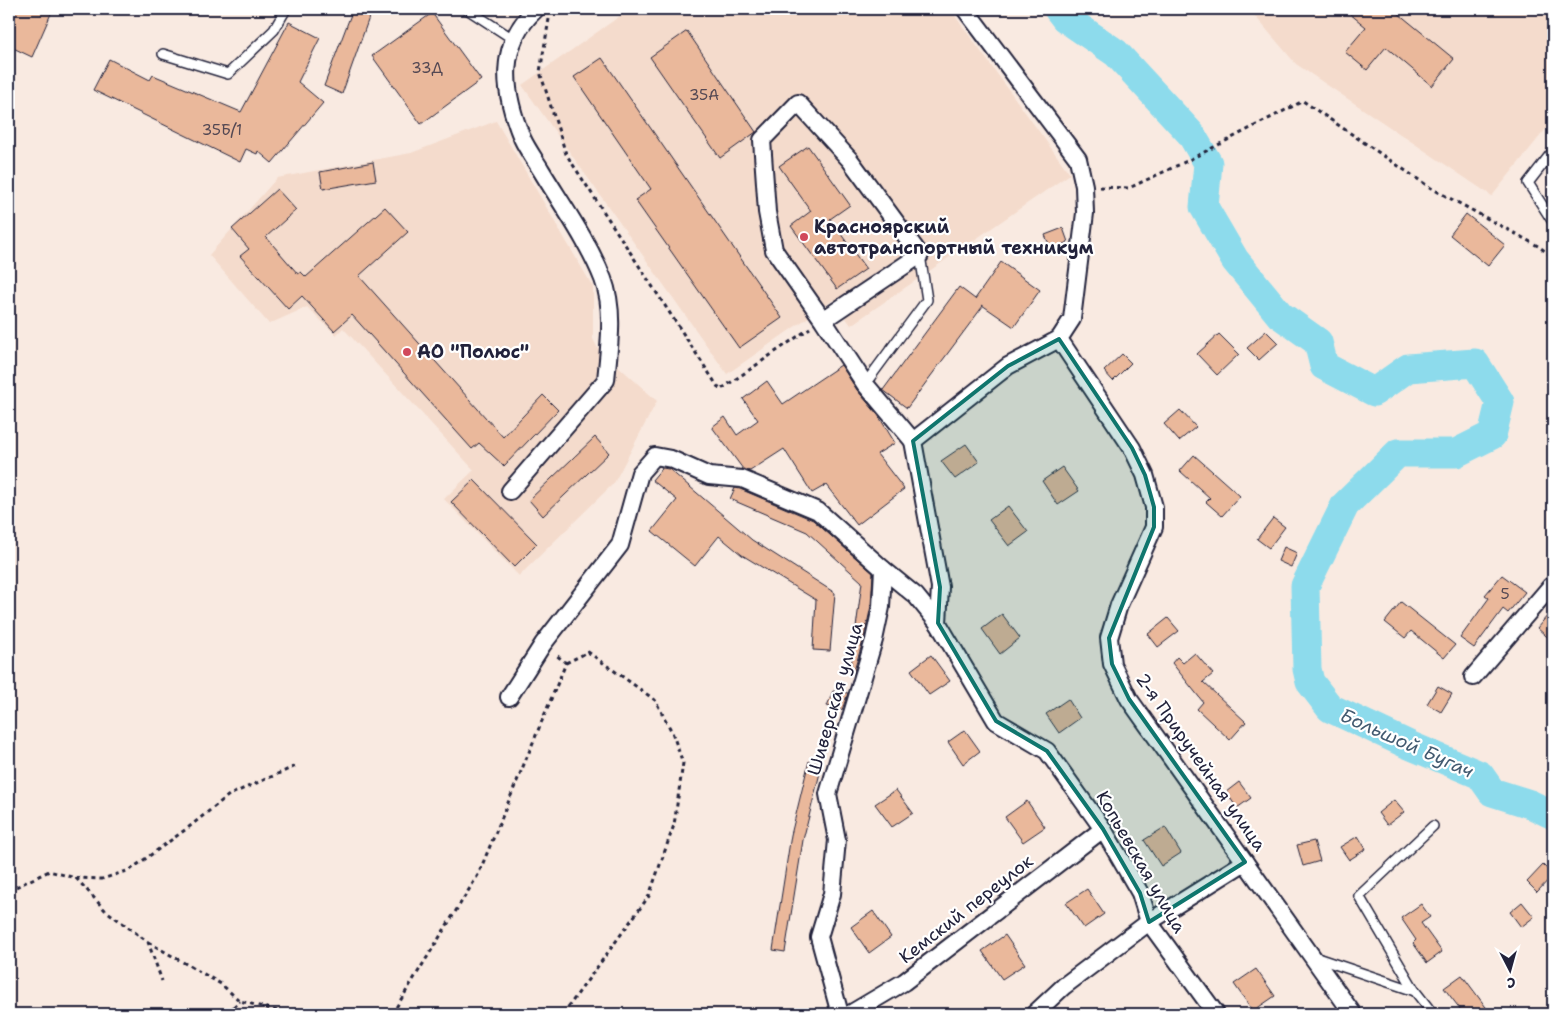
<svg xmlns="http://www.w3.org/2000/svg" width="1562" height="1023" viewBox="0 0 1562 1023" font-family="'Shantell Sans',sans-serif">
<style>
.built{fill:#f4dbcc}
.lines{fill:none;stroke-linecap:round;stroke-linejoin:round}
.river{stroke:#8ddbec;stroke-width:29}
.building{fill:#eab89b;stroke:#22223b}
.service-casing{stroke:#22223b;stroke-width:12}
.minor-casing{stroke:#22223b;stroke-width:20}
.path{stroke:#22223b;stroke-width:3;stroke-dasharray:4 4;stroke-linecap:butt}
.service{stroke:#fff;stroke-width:9}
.minor{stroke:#fff;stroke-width:16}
.marked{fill:#0f766e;fill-opacity:0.2;stroke:#0f766e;stroke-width:4;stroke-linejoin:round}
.poi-dot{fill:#d1495b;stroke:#fff;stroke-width:2}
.labels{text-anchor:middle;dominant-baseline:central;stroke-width:4.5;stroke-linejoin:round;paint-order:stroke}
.number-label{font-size:15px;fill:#544853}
.poi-label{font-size:18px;font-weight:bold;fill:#22223b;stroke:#fff;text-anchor:start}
.street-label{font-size:18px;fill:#22223b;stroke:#fff}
.water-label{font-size:19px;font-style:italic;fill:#425a70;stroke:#fff}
</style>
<rect width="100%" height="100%" fill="#f9eae1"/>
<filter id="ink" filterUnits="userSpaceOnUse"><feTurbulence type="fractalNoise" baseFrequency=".02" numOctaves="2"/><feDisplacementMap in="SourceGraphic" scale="10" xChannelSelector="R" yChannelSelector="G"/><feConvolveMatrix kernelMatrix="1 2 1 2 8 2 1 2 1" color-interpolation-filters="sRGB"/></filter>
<g filter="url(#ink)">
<g class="built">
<path d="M630,9H950L1070,174L851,325L833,300L727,374L522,85Z"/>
<path d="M1249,9H1553V120L1492,196L1296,64Z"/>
<path d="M496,121L593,287V339L597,347L657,401L614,483L519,576L444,499L474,470L343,328L336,335L307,307L269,324L209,255L277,178L411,153Z"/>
</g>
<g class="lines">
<path class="river" d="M1058,9L1065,18L1116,53L1191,134L1208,163L1204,207L1235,260L1280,315L1318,342L1324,366L1374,392L1408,368L1475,363L1500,402L1492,435L1456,453H1398L1345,505L1305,586L1307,669L1310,682L1330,708L1409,745L1480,775L1492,792L1530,804L1553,815"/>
</g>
<g class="building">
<path d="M9,9H53L32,57L9,46Z"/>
<path d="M353,9H372L342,94L324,86Z"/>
<path d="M1344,9H1393L1454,59L1432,86L1386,47L1367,70L1345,52L1366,27Z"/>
<path d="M432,13L481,80L421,124L372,56Z"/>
<path d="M289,22L320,38L298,82L323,103L272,163L258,151L257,154L246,149L240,162L93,90L109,59L150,80L153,75L241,112Z"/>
<path d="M687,31L756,132L720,158L650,57Z"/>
<path d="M602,58L782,318L739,348L635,200L651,189L574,77Z"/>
<path d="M808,146L850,205L830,219L866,269L837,289L791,226L811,211L779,166Z"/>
<path d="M373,162L376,180L323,189L320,172Z"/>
<path d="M277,189L296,210L266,237L298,274L301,272L306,277L385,207L408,232L359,276L503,437L543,395L558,410L504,466L479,443L472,449L352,315L334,331L302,296L288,309L240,256L249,249L232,229Z"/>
<path d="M1466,214L1505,245L1488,266L1450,235Z"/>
<path d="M1063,228L1068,242L1051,249L1045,235Z"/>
<path d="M1001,262L1040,290L1014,327L982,305L983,306L907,408L883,390L959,287L975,299Z"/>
<path d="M1266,331L1278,343L1259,360L1247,348Z"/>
<path d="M1219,334L1239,354L1217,375L1197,354Z"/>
<path d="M1122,354L1131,363L1113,381L1104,371Z"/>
<path d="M841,365L857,390L878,415L895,443L877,454L904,489L857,525L826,485L812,493L784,449L750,471L743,469L712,427L725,417L737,435L758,420L743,399L767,381L783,404Z"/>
<path d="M1180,410L1196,427L1179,441L1164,424Z"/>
<path d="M595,437L609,453L543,516L529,500Z"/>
<path d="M966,444L979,462L955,479L941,461Z"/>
<path d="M1194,455L1240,496L1222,516L1206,502L1210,498L1180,471Z"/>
<path d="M1062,467L1079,491L1058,505L1042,481Z"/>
<path d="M662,468L669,469L752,540L835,593L830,651L813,650L816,600L742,555L719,536L695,566L652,531L677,500L652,480Z"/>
<path d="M474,480L537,544L514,567L451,502Z"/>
<path d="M735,488L740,489L813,520L873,573L871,606L864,638L853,674L850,673L862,582L807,532L730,499Z"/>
<path d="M1008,506L1028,532L1009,546L989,520Z"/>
<path d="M1273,518L1285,527L1269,548L1257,539Z"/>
<path d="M1284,547L1297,553L1291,567L1278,561Z"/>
<path d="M1502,575L1525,592L1508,613L1503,609L1474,648L1460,638L1489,598L1485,595Z"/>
<path d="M1401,602L1455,645L1444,658L1411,631L1405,638L1385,622Z"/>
<path d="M1553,609V642L1537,628Z"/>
<path d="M1002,614L1020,638L1000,654L982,629Z"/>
<path d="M1168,618L1179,631L1158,647L1148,634Z"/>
<path d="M1195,653L1213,674L1203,682L1246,722L1230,740L1197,709L1203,702L1172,663L1177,657L1183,663Z"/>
<path d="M931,655L950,681L929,695L911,670Z"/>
<path d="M1438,686L1452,694L1441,712L1427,704Z"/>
<path d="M833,691L848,693L842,710L827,706Z"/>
<path d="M1068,699L1080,718L1059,733L1046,714Z"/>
<path d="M965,730L980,751L963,764L948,742Z"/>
<path d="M809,761L822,765L803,840L785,952L773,950L791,835Z"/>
<path d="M1239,782L1251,798L1237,808L1226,792Z"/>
<path d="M896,790L913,813L892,827L875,804Z"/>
<path d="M1394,800L1404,812L1387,825L1378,813Z"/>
<path d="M1027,801L1045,827L1023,842L1005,817Z"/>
<path d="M1165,827L1181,853L1161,866L1144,840Z"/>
<path d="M1358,836L1366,849L1349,860L1340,847Z"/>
<path d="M1314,841L1320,861L1303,866L1297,845Z"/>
<path d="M1543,865L1553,875L1537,892L1527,882Z"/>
<path d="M1087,889L1104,914L1084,928L1066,903Z"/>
<path d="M1522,902L1534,917L1521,927L1510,912Z"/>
<path d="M1421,904L1430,917L1421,923L1442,952L1427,963L1413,943L1416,940L1401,918Z"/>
<path d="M873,911L891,937L869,953L851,927Z"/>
<path d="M1005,935L1025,964L1002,979L982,951Z"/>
<path d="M1256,969L1275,996L1253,1011L1234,984Z"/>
<path d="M1462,975L1491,1014H1464L1444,988Z"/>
</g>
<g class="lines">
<g class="service-casing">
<g id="service">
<path d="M467,9L513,39"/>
<path d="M163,54L228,74L274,30L286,9"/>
<path d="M1553,151L1528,183L1553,222"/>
<path d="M865,384L927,300L920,255"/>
<path d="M1433,826L1359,896L1415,991L1433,1014"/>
<path d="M1314,957L1415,991"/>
</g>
</g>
<g class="minor-casing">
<g id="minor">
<path d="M965,9L1078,159L1084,186L1085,213L1072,319L1059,339L1132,448L1145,475L1154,507V527L1119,605L1109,638L1112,664L1129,699L1353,1014"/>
<path d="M823,320L920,255L850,160L798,103L762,140L767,212L774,250L823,320L865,384L913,441"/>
<path d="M1059,339L1008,366L913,441L940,587L938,623L996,721L1047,751L1103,829L1140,893L1149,922L1216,1014"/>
<path d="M510,491L606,380C609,348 615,310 603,279C588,241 562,205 541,170C535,160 527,149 522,138C503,92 497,45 536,9"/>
<path d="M1473,677L1551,586"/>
<path d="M509,697L543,644L620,545L640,473L655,456L671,459L709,476L742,479L818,511L883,569L916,596L938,623"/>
<path d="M840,1014L819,937L832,894L837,840L828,794L874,640L881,607L883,569"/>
<path d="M850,1014L904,982L1103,829"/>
<path d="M1034,1014L1064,986L1149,922L1245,862"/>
</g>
</g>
<g class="path">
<path d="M549,19L540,72L566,154L720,390L810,328"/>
<path d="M1100,187L1129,188L1187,161L1303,101L1431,188L1538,246L1553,257"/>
<path d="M76,878L105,910L148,942L162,981"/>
<path d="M16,887L49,871L76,878L102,879L130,870L189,827L229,795L296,766"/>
<path d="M148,942L221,984L240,1001L290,1014"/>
<path d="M229,1014L231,1009L240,1001"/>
<path d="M392,1014L478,875L566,663L555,654"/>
<path d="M563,1014L649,896L674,825L683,763L672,732L655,700L588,652L566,663"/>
</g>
<use href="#service" class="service"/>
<use href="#minor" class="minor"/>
</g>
</g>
<path class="marked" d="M1059,339L1132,448L1145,475L1154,507V527L1109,638L1112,664L1129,699L1245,862L1149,922L1140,893L1103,829L1047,751L996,721L938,623L940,587L913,441L1008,366Z"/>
<g class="poi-dot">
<circle cx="804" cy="237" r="5"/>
<circle cx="407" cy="352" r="5"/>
</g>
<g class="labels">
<g class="number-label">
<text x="427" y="68">33Д</text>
<text x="704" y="95">35А</text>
<text x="222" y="130">35Б/1</text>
<text x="1505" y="594">5</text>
</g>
<g class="poi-label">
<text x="814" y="227">Красноярский<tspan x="814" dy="21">автотранспортный техникум</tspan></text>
<text x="417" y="352">АО "Полюс"</text>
</g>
<g class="street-label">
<text transform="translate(835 699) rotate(-74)">Шиверская улица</text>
<text transform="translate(1201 762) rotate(55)">2-я Приручейная улица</text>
<text transform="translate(1141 862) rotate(60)">Копьевская улица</text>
<text transform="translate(966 909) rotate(-38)">Кемский переулок</text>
</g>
<g class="water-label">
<text transform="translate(1407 743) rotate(24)">Большой Бугач</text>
</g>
</g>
<rect width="1562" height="1023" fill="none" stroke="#fff" stroke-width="30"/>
<rect x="15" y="15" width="1532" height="993" fill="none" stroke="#22223b" stroke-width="2" filter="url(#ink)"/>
<g transform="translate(1510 970) rotate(174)" stroke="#ffffff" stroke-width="4" paint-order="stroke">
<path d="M0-4L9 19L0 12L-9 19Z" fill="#22223b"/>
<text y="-8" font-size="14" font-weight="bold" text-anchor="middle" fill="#22223b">С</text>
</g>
</svg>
